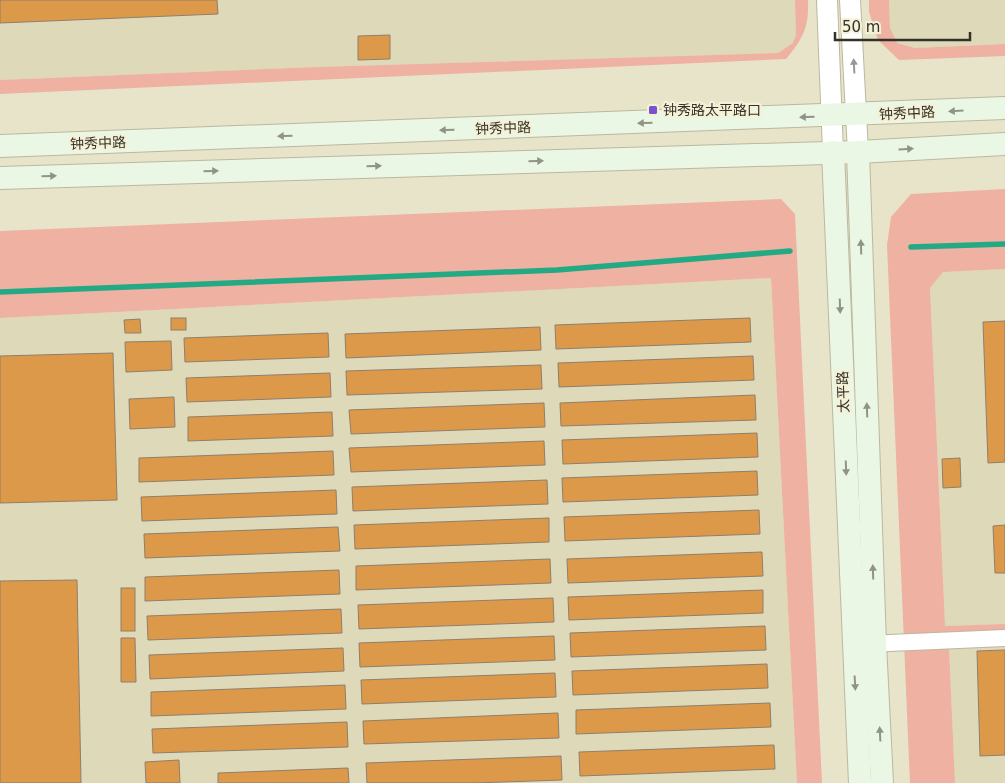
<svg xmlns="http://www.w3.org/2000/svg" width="1005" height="783" viewBox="0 0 1005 783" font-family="'DejaVu Sans','Noto Sans SC',sans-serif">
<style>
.built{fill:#ded9b8}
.green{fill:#efb1a1}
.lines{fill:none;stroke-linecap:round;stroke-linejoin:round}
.stream{stroke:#23a983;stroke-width:5.5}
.building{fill:#dd994a;stroke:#907e6b}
.minor-casing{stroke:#bcb89f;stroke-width:18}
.tertiary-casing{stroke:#bcb89f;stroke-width:22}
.secondary-casing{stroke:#bcb89f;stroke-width:24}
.minor{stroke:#fff;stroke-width:16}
.tertiary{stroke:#fff;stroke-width:20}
.secondary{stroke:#ebf7e5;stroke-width:22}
.oneway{fill:#9a9894}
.oneway2{fill:#909486}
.poi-dot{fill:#7853cc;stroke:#f5f1d7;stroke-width:2}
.labels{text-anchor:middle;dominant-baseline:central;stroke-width:4.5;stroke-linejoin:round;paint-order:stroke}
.poi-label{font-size:14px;fill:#343228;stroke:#f5f1d7;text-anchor:start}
.street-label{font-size:14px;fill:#343228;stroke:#f5f1d7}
</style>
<rect width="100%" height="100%" fill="#e7e4ca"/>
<g class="built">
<path d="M0,0H795L796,35L793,43L778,53L317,67L0,80Z"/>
<path d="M889,0H1005V44L915,48L897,43L890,28Z"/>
<path d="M1005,269V624L945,626L930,288L943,272Z"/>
<path d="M771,278L797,783H0V318Z"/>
<path d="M1005,646V783H955L949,648Z"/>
</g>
<g class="green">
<path d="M795,0H808C809,28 803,38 786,59L0,94V80L317,67L778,53L793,43L796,35Z"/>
<path d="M869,0H889L890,28L897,43L915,48L1005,44V56L899,60L878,40L869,12Z"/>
<path d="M1005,189V269L943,272L930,288L945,626L1005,624V646L949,648L955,783H910L887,245L891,217L911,194Z"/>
<path d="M781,199L795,214L822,783H797L771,278L0,318V231Z"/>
</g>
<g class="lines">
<g class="stream">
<path d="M911,247L1005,244"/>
<path d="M0,292L557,270L790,251"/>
</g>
</g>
<g class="building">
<path d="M0,0H217L218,14L0,23Z"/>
<path d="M390,35V59L358,60V36Z"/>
<rect x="171" y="318" width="15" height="12"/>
<path d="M750,318L751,342L556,349L555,325Z"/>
<path d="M140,319L141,333H125L124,320Z"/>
<path d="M1005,321V462L988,463L983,322Z"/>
<path d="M540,327L541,350L346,358L345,334Z"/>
<path d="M328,333L329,357L185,362L184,338Z"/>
<path d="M171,341L172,370L126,372L125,342Z"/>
<path d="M113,353L117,500L0,503V356Z"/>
<path d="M753,356L754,380L559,387L558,363Z"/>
<path d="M541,365L542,389L347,395L346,371Z"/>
<path d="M330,373L331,397L187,402L186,378Z"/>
<path d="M755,395L756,420L561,426L560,403Z"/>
<path d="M174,397L175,427L130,429L129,399Z"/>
<path d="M544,403L545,427L351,434L349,410Z"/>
<path d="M332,412L333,436L188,441V417Z"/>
<path d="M757,433L758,457L563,464L562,440Z"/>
<path d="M544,441L545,465L351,472L349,448Z"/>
<path d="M333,451L334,475L139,482V458Z"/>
<path d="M960,458L961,487L943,488L942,459Z"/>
<path d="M757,471L758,495L563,502L562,478Z"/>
<path d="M547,480L548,504L353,511L352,487Z"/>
<path d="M336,490L337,514L142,521L141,497Z"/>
<path d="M759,510L760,534L565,541L564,517Z"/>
<path d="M549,518V542L355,549L354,525Z"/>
<path d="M1005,525V573H995L993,526Z"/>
<path d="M338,527L340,551L145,558L144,534Z"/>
<path d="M762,552L763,576L568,583L567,559Z"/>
<path d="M550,559L551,583L356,590V566Z"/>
<path d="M339,570L340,594L145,601V577Z"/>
<path d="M77,580L81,783H0V581Z"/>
<rect x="121" y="588" width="14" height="43"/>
<path d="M763,590V613L569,620L568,597Z"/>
<path d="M553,598L554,622L359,629L358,605Z"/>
<path d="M341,609L342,633L148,640L147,616Z"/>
<path d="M765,626L766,650L571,657L570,633Z"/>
<path d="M554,636L555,660L360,667L359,643Z"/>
<path d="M121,638H135L136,682H121Z"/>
<path d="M343,648L344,671L150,679L149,655Z"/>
<path d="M1005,650V755L980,756L977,651Z"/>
<path d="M767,664L768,688L573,695L572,671Z"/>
<path d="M555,673L556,697L362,704L361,680Z"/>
<path d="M345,685L346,709L151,716V692Z"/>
<path d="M770,703L771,727L576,734V710Z"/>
<path d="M558,713L559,738L364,744L363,721Z"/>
<path d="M347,722L348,747L153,753L152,729Z"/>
<path d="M774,745L775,769L580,776L579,752Z"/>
<path d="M561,756L562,780L474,783H367L366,763Z"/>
<path d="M179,760L180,783H146L145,762Z"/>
<path d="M348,768L349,783H218V773Z"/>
</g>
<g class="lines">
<g class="minor-casing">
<path id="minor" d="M866,644L1005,638"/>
</g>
<g class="tertiary-casing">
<g id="tertiary">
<path d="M827,0L833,152"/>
<path d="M850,0L858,152"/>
</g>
</g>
<g class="secondary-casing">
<g id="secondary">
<path d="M0,146L1005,108"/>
<path d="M833,152L860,783"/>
<path d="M858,152L875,644L882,783"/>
<path d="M0,178L858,152L1005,144"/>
</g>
</g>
<use href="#minor" class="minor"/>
<use href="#tertiary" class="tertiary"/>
<use href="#secondary" class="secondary"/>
</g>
<defs><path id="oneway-solid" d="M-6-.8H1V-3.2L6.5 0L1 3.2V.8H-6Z" transform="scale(1.25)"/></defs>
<use class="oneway" href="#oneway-solid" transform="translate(854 66) rotate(-93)"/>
<g class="oneway2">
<use href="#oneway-solid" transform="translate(956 111) rotate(177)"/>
<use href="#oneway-solid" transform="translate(807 117) rotate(178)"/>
<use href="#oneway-solid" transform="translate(645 123) rotate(178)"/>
<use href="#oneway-solid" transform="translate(447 130) rotate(178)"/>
<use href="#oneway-solid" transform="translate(285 136) rotate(178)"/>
<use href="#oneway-solid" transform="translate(906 149) rotate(-3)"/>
<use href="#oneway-solid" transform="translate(536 161) rotate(-2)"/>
<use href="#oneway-solid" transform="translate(374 166) rotate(-2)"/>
<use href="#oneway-solid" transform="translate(211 171) rotate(-2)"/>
<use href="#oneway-solid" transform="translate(49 176) rotate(-2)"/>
<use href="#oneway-solid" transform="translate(861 247) rotate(-92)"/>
<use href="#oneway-solid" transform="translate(840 306) rotate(88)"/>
<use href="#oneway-solid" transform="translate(867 410) rotate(-92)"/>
<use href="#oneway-solid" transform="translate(846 468) rotate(88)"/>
<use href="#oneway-solid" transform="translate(873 572) rotate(-92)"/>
<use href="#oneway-solid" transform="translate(855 683) rotate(87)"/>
<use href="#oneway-solid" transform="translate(880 734) rotate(-93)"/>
</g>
<rect class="poi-dot" x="648" y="105" width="10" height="10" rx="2.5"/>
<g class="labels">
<g class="poi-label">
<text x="663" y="110">钟秀路太平路口</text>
</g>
<g class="street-label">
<text transform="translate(907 113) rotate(-3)">钟秀中路</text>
<text transform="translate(503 128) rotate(-2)">钟秀中路</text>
<text transform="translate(98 143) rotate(-2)">钟秀中路</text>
<text transform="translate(843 392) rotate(-92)">太平路</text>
</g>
</g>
<path d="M835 32v8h135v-8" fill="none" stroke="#343228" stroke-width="2.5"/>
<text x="842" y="32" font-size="15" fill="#343228" stroke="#f5f1d7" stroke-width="4" paint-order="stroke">50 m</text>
</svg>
